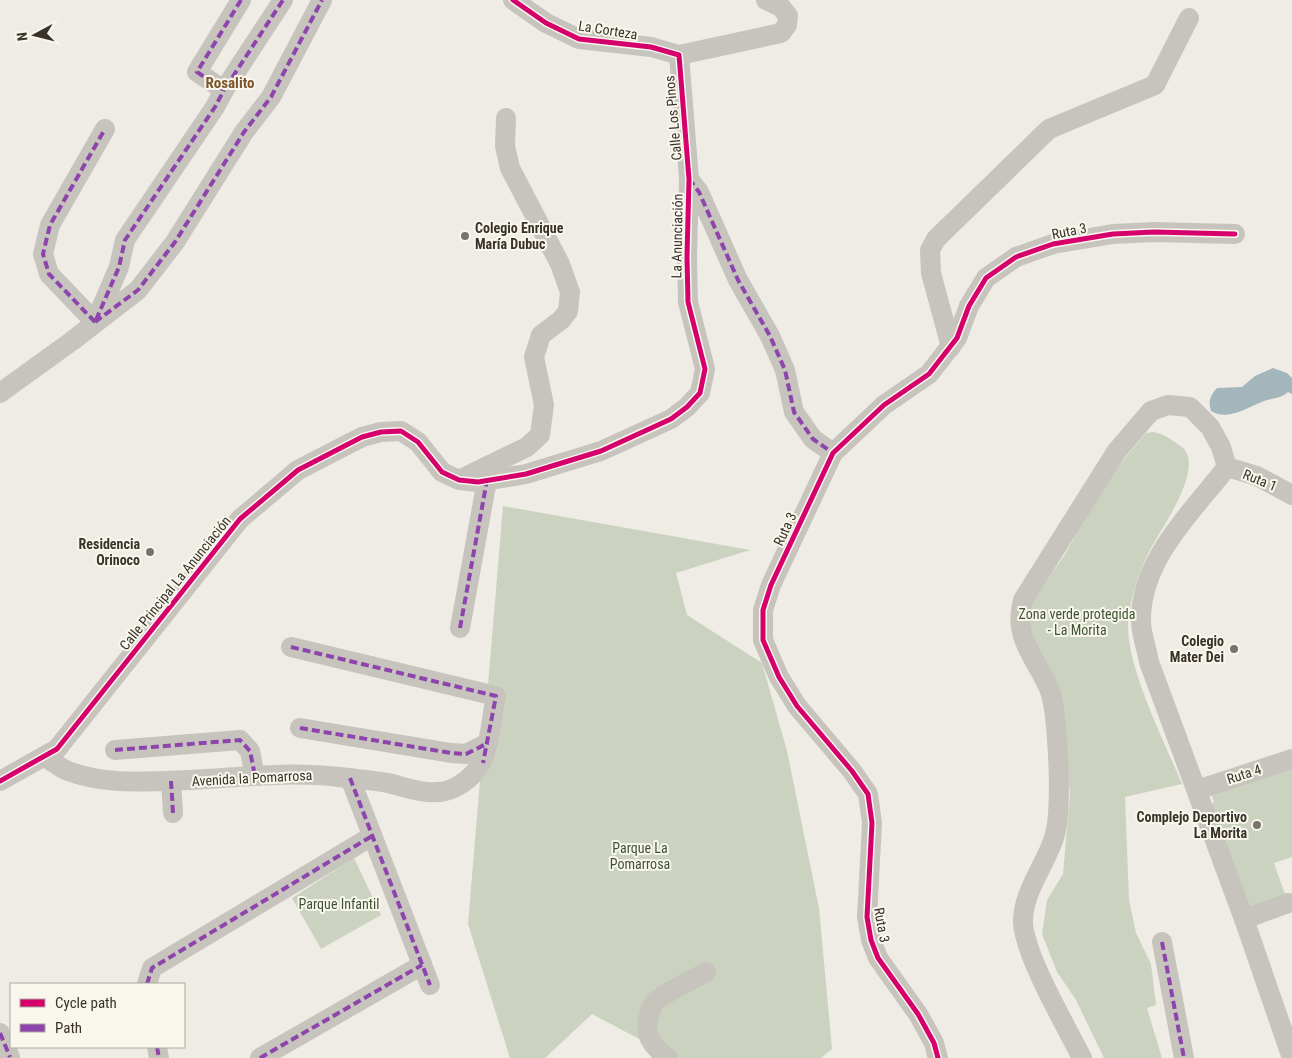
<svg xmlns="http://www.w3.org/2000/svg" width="1292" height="1058" viewBox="0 0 1292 1058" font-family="'Roboto Condensed',sans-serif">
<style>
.green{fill:#cbd3c0}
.water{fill:#a3b6bc}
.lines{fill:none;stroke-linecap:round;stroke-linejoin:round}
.minor{stroke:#c7c4bd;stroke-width:20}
.quiet{stroke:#8e44ad;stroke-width:4;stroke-dasharray:8 4;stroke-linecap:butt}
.cycleway-casing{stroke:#f9f7ed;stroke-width:8}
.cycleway{stroke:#d6006c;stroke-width:5}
.poi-dot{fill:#78736c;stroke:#f9f7ed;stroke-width:2}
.labels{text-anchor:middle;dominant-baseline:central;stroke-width:4;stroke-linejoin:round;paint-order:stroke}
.street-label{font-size:14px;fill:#38322b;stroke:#f9f7ed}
.poi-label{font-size:14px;font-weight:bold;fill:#38322b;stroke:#f9f7ed;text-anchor:end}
.park-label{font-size:14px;fill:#3e5332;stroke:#f9f7ed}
.neighbourhood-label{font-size:15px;font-weight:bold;fill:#7e562d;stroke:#f9f7ed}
</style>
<rect width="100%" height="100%" fill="#eeece4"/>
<g class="green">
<path d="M1153,432C1163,434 1168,437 1176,443C1179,445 1184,448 1185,450C1202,475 1158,532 1148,554C1139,572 1128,606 1128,627C1128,670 1165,743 1182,784L1125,797L1129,900L1136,933L1151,964L1156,1005L1147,1008L1162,1058H1104L1076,1000L1057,972L1042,934L1047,900L1063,874L1070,794L1067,769L1032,648L1028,607L1064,556L1107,479L1146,433Z"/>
<path d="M503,506L750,550L676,573L687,615L762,663L787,751L819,908L832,1049L821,1058H675L592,1014L545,1058H510L468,924Z"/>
<path d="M1292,765V857L1274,863L1288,903L1244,919L1203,807L1214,803L1211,793Z"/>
<path d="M354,858L381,915L321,949L292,898Z"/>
</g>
<path class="water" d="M1273,368L1287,373L1292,378V394L1288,392C1281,398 1275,398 1267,400C1248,406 1230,422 1211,411C1208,401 1210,396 1217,388L1242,387L1255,376Z"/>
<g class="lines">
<g class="minor">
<path d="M241,0L197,72L224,90L283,0"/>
<path d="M513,0L546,23L579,39L651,47L679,55L781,33L787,25L788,16L781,7L766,0"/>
<path d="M689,179L699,192L738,280L770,336L785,370L794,412L813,439L833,453"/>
<path d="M96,320L119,267L125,240L215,107L224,90"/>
<path d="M95,322L49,274L43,254L50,225L105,129"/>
<path d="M951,347L931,273L930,250L936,239L1049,129L1155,85L1189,18"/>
<path d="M0,393L72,341L138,290L175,242L244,132L271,97L322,0"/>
<path d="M1227,467C1192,512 1140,560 1141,621C1141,634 1147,649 1149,662L1244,919L1292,1058"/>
<path d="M1227,467L1257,476L1292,495"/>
<path d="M463,478L527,447L540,435L544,405L534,357L541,335L561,320L568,311L570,292L560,264L510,168L505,146L506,118"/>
<path d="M460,628L487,480"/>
<path d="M300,728L451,753L466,754L488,743"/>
<path d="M115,750L240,740L250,751L255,776"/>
<path d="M45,757C52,761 60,768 68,771C99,783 132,782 165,781C223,780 281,770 339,777C355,779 372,780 388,783C409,788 433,798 454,788C493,769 488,732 496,696L291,647"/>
<path d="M350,778L430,985"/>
<path d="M0,781L57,749L240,519L298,470L362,437L381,432L401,431L418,442L442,472L459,480L478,482L526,474L601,451L671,419L687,407L700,393L705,369L688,302L687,257L689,179L679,55"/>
<path d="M171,781L173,813"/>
<path d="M1197,790L1292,759"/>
<path d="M1244,919L1288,903"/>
<path d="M1162,942L1184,1058"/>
<path d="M147,984L152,968L372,836"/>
<path d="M0,1033L10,1057"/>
<path d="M157,1047L159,1058"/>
<path d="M260,1058L422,965"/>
<path d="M668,1058C653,1047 643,1035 649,1016C650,1010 653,1002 658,999C673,988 691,981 706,972"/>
<path d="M938,1058L934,1043L918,1014L878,958L871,940L867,917L872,823L868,794L852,771L797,706L779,677L763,640V610L771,585L833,453L884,405L929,374L957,338L969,306L986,278L1016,257L1053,244L1113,234L1154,232L1235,234"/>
<path d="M1082,1058C1066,1026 1025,956 1023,923C1022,893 1045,866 1054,838C1061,817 1059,764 1057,740C1056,724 1055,706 1050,691C1037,658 1012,639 1023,600L1116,452L1151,411L1168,405L1190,407L1210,427L1221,447L1227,467"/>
</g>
<g class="quiet">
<path d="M241,0L197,72L224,90L283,0"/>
<path d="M689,179L699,192L738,280L770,336L785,370L794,412L813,439L833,453"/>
<path d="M96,320L119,267L125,240L215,107L224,90"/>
<path d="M95,322L138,290L175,242L244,132L271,97L322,0"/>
<path d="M95,322L49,274L43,254L50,225L105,129"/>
<path d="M460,628L487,480"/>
<path d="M291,647L496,696L483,763"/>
<path d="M300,728L451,753L466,754L488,743"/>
<path d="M115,750L240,740L250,751L255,776"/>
<path d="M350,778L430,985"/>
<path d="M171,781L173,813"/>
<path d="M1162,942L1184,1058"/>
<path d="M147,984L152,968L372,836"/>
<path d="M0,1033L10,1057"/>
<path d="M157,1047L159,1058"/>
<path d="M260,1058L422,965"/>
</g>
<g class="cycleway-casing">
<g id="cycleway">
<path d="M0,781L57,749L240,519L298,470L362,437L381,432L401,431L418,442L442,472L459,480L478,482L526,474L601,451L671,419L687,407L700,393L705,369L688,302L687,257L689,179L679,55L651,47L579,39L546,23L513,0"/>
<path d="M938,1058L934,1043L918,1014L878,958L871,940L867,917L872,823L868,794L852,771L797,706L779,677L763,640V610L771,585L833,453L884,405L929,374L957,338L969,306L986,278L1016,257L1053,244L1113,234L1154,232L1235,234"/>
</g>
</g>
<use href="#cycleway" class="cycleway"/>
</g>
<g class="poi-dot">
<circle cx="465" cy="236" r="5"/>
<circle cx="150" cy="552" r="5"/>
<circle cx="1234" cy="649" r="5"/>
<circle cx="1257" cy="825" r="5"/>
</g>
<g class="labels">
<g class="street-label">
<text transform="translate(608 30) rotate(9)">La Corteza</text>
<text transform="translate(673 118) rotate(-95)">Calle Los Pinos</text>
<text transform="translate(1069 231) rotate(-11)">Ruta 3</text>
<text transform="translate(677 236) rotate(-89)">La Anunciación</text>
<text transform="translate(1260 480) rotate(22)">Ruta 1</text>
<text transform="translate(785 529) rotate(-65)">Ruta 3</text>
<text transform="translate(175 583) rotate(-51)">Calle Principal La Anunciación</text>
<text transform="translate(1244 774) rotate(-18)">Ruta 4</text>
<text transform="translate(252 778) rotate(-3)">Avenida la Pomarrosa</text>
<text transform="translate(882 925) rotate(80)">Ruta 3</text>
</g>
<g class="poi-label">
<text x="475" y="228" text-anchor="start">Colegio Enrique<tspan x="475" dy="16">María Dubuc</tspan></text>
<text x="140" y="544">Residencia<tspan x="140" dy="16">Orinoco</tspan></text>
<text x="1224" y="641">Colegio<tspan x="1224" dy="16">Mater Dei</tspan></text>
<text x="1247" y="817">Complejo Deportivo<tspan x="1247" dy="16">La Morita</tspan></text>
</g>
<g class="park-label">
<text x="1077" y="614">Zona verde protegida<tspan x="1077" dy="16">- La Morita</tspan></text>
<text x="640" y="848">Parque La<tspan x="640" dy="16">Pomarrosa</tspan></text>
<text x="339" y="904">Parque Infantil</text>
</g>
<g class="neighbourhood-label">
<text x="230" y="83">Rosalito</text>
</g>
</g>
<rect x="10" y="983" width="175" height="65" fill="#f9f7ed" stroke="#aca89f"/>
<rect x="20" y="999" width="25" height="8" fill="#d6006c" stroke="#aca89f"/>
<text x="55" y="1008" font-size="15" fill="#38322b">Cycle path</text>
<rect x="20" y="1024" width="25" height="8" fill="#8e44ad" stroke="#aca89f"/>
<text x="55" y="1033" font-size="15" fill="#38322b">Path</text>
<g transform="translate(35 35) rotate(263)" stroke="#f9f7ed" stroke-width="4" paint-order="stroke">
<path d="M0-4L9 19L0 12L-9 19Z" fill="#38322b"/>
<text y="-8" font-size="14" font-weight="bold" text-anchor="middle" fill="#38322b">N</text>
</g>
</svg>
